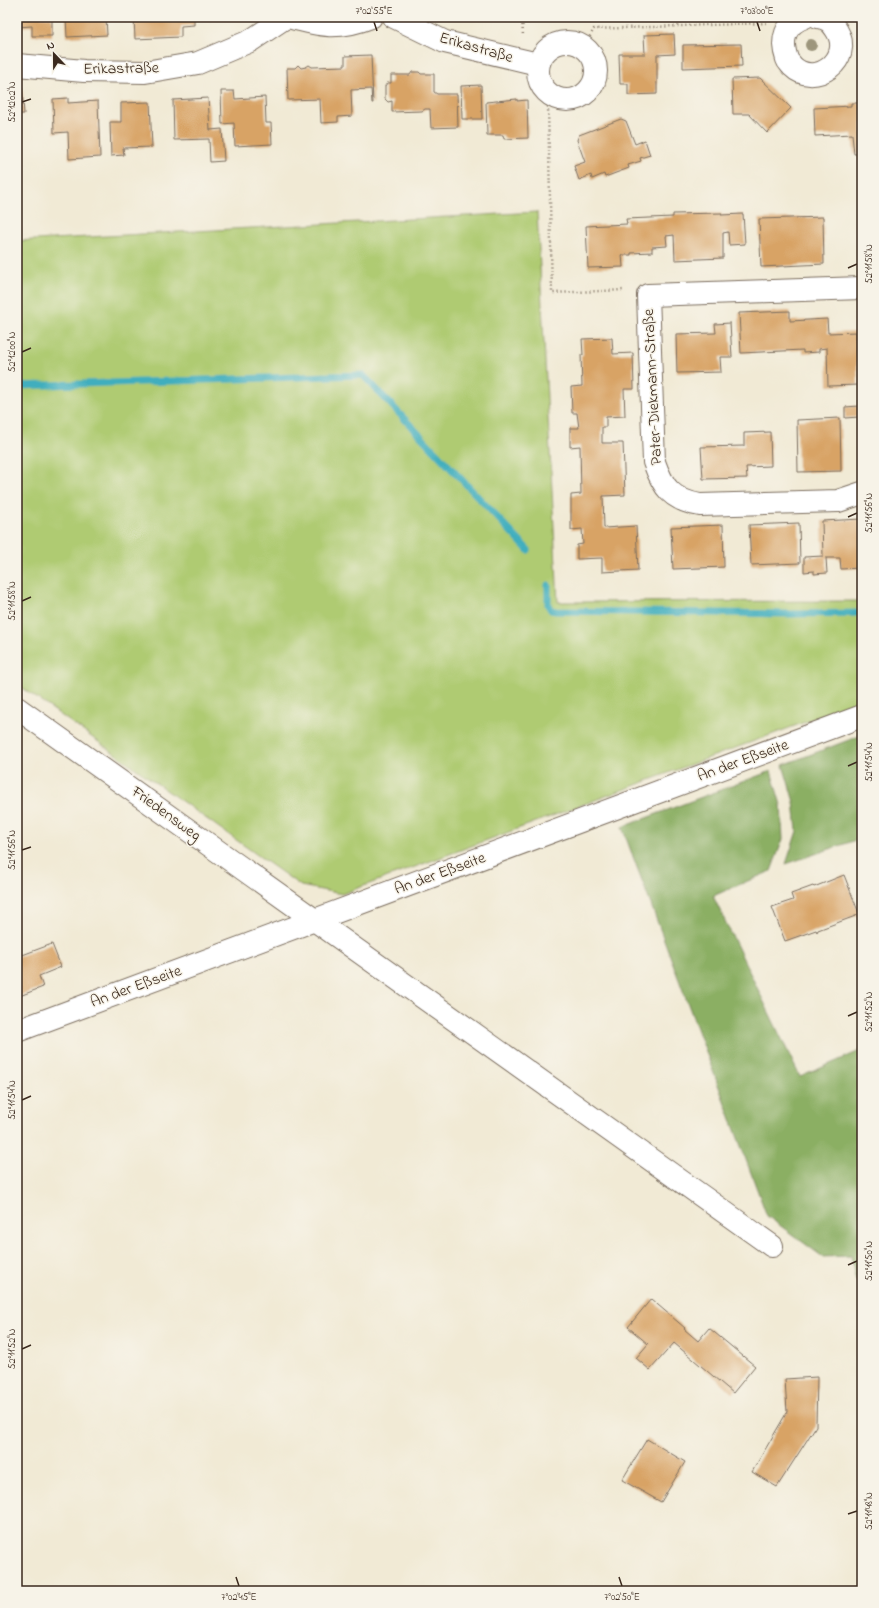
<svg xmlns="http://www.w3.org/2000/svg" width="879" height="1608" viewBox="0 0 879 1608" font-family="'Indie Flower',sans-serif">
<style>
.green{fill:#afcb72;stroke:#757a48}
.forest{fill:#8baf64;stroke:#636c41}
.lines{fill:none;stroke-linecap:round;stroke-linejoin:round}
.stream{stroke:#41aebe;stroke-width:7}
.building{fill:#d8a365}
.street-casing{stroke:#7b6d5e;stroke-width:24}
.path{stroke:#7b6d5e;stroke-width:2.5;stroke-dasharray:1 3;stroke-linecap:butt}
.street{stroke:#fff;stroke-width:22}
.tree{fill:#9d967c}
.ticks{fill:none;stroke:#3b2a1e;stroke-width:1.5}
.labels{text-anchor:middle;dominant-baseline:central;stroke-width:3;stroke-linejoin:round;paint-order:stroke}
.street-label{font-size:16px;fill:#3b2a1e;stroke:#f7f3e8}
.neatline{fill:none;stroke:#3b2a1e;stroke-width:1.5}
.ticks-label{font-size:10px;text-anchor:middle;fill:#3b2a1e}
</style>
<rect width="100%" height="100%" fill="#f7f3e8"/>
<filter id="ink" filterUnits="userSpaceOnUse"><feTurbulence type="fractalNoise" baseFrequency=".025" numOctaves="2"/><feDisplacementMap in="SourceGraphic" scale="8" xChannelSelector="R" yChannelSelector="G"/><feConvolveMatrix kernelMatrix="1 2 1 2 8 2 1 2 1" color-interpolation-filters="sRGB"/></filter>
<filter id="wash" filterUnits="userSpaceOnUse"><feTurbulence type="fractalNoise" baseFrequency=".012" numOctaves="4" result="noise"/><feDisplacementMap in="SourceGraphic" scale="16" xChannelSelector="R" yChannelSelector="G"/><feGaussianBlur stdDeviation="0.9" result="paint"/><feColorMatrix in="noise" values="0 0 0 0 0 0 0 0 0 0 0 0 0 0 0 0 0 1.4 0 .05"/><feComposite in="paint" operator="in"/></filter>
<g filter="url(#wash)">
<rect width="100%" height="100%" fill="#f1ead5"/>
<path class="green" d="M537,212L558,602L862,601V701L342,894L301,886L17,684V241Z"/>
<g class="forest">
<path d="M862,735V838L786,864L797,831L794,802L783,765Z"/>
<path d="M771,771L781,805L783,839L771,871L713,896L800,1077L862,1050V1279L856,1280L851,1256L823,1257L767,1216L622,827Z"/>
</g>
<g class="lines">
<g class="stream">
<path d="M17,386L363,375L528,550"/>
<path d="M548,585V605L551,610L556,611L790,614L862,613"/>
</g>
</g>
<g id="blocks">
<g class="building">
<path d="M17,17H52V36H32V26L17,27Z"/>
<path d="M66,17H106L107,35L67,37Z"/>
<path d="M134,17H194V25L181,26V37L135,39Z"/>
<path d="M674,34L675,54L657,55V94L628,95V84H620L619,54H645L644,35Z"/>
<path d="M741,44L742,66L683,68V45Z"/>
<path d="M371,55L373,103H372L371,89L351,90L352,116L338,117V122L321,123L320,99L288,100L287,68H295L298,65L301,68L306,67L309,65L312,67L345,66V56Z"/>
<path d="M412,72H419L421,74H434V92L437,94H457L458,127L431,128L430,109H425L422,111L392,112V101L388,102L385,99V86L387,83H391V75H410Z"/>
<path d="M760,78L791,108L767,133L749,114H733L732,79Z"/>
<path d="M481,85L482,119H462L461,86Z"/>
<path d="M17,88H22L24,114H17Z"/>
<path d="M221,91H234L235,99L265,97L266,123H271L272,144L235,146L234,123L222,124Z"/>
<path d="M68,98V103L98,101L100,157L69,159L68,132L54,133L53,99Z"/>
<path d="M208,98L210,130L222,129L224,161L210,162L209,139L174,140L173,100Z"/>
<path d="M517,99V101L527,100L528,138L504,139L503,135H487L486,102Z"/>
<path d="M150,102L152,147L123,148L124,155L111,156L110,122H121V103Z"/>
<path d="M851,103H862V154H854L852,134L815,136L814,108L851,106Z"/>
<path d="M621,119L626,121L635,144L645,140L650,155L640,158L641,161L628,165L629,168L605,177L604,174L592,179L591,175L579,180L574,166L585,162L577,140L579,135Z"/>
<path d="M722,213L721,215L743,214L745,244L729,245L728,232L723,233V258L675,260L674,235L666,236L667,246L652,247V252L631,253V255H622L623,267L588,268L586,226L627,224L626,219L673,217V214Z"/>
<path d="M823,217L824,264L761,267L759,219Z"/>
<path d="M790,311V321L827,319L828,333L856,332L858,385L828,386L827,348L819,349V352L803,353V350L741,353L739,313Z"/>
<path d="M730,323L732,357H720L721,372L677,373L676,334L716,333L715,324Z"/>
<path d="M612,338L613,354L633,353L634,389H624L625,416L606,417V427H602V443H623L625,495L603,496L604,528L636,526L638,570L602,572V558L577,559V545L583,544L582,529L571,530V495L581,494L580,446L570,447V428H579L577,413H572L571,387L582,386L581,355H583L582,339Z"/>
<path d="M859,406V417L845,418V407Z"/>
<path d="M840,418L841,471L798,472L797,420Z"/>
<path d="M770,432L771,466L746,467L747,478L703,479L701,447L744,446V433Z"/>
<path d="M862,519V568L841,569L840,558H826L827,573L814,574V571L804,572V557L823,556L822,521Z"/>
<path d="M799,523L800,563L751,565L749,525Z"/>
<path d="M723,525L724,567L673,569L671,527Z"/>
<path d="M844,875L860,916L858,915L818,930L817,932L816,930L785,941L772,907L793,900L791,894L813,886L814,887Z"/>
<path d="M52,944L61,967L39,976L43,987L17,997V957Z"/>
<path d="M651,1299L685,1328L684,1329L698,1341L709,1328L755,1366L733,1393L674,1343L650,1370L636,1358L648,1344L628,1327Z"/>
<path d="M817,1377L816,1426L777,1487L752,1472L787,1412L785,1379Z"/>
<path d="M647,1439L685,1462L661,1502L622,1480Z"/>
</g>
</g>
</g>
<g filter="url(#ink)">
<use href="#blocks" fill-opacity="0" stroke="#7b6d5e" stroke-width="1"/>
<g class="lines">
<g class="street-casing">
<g id="street">
<path d="M288,17C321,26 338,30 371,17"/>
<path d="M394,17L445,42L538,64"/>
<path d="M805,17C785,24 780,39 787,59C788,62 790,63 792,66C815,89 854,59 837,31C832,23 828,18 818,17"/>
<circle cx="567" cy="71" r="29"/>
<path d="M17,65L84,71L145,72L198,63L250,41L286,17"/>
<path d="M862,288L648,295L654,462C663,488 672,500 700,505L838,501L862,493"/>
<path d="M17,708L772,1246"/>
<path d="M17,1031L862,716"/>
</g>
</g>
<g class="path">
<path d="M522,17L523,36"/>
<path d="M584,47L594,29L766,23"/>
<path d="M555,97L548,106L552,293L625,290"/>
</g>
<use href="#street" class="street"/>
</g>
<circle class="tree" cx="811" cy="45" r="6"/>
</g>
<path class="ticks" d="M374,22L377,31M757,22L760,31M22,102L31,99M848,268L857,264M22,352L31,348M848,517L857,513M22,601L31,597M848,766L857,762M22,850L31,847M848,1016L857,1012M22,1100L31,1096M848,1265L857,1261M22,1349L31,1345M848,1514L857,1511M236,1577L239,1586M619,1577L622,1586"/>
<g class="labels">
<g class="street-label">
<text transform="translate(476 48) rotate(16)">Erikastraße</text>
<text transform="translate(121 69) rotate(-1)">Erikastraße</text>
<text transform="translate(653 387) rotate(-93)">Pater-Diekmann-Straße</text>
<text transform="translate(743 761) rotate(-20)">An der Eßseite</text>
<text transform="translate(166 814) rotate(36)">Friedensweg</text>
<text transform="translate(440 874) rotate(-20)">An der Eßseite</text>
<text transform="translate(136 987) rotate(-20)">An der Eßseite</text>
</g>
</g>
<rect width="879" height="1608" fill="none" stroke="#f7f3e8" stroke-width="44"/>
<g transform="translate(54 54) rotate(338)" stroke="#f7f3e8" stroke-width="3" paint-order="stroke">
<path d="M0-3L7 15L0 10L-7 15Z" fill="#3b2a1e"/>
<text y="-6" font-size="11" font-weight="bold" text-anchor="middle" fill="#3b2a1e">N</text>
</g>
<rect x="22" y="22" width="835" height="1564" class="neatline"/>
<g class="ticks-label">
<text x="374" y="14">7°02'55"E</text>
<text x="757" y="14">7°03'00"E</text>
<text transform="translate(11 102) rotate(-90)" y="4">52°12'02"N</text>
<text transform="translate(868 264) rotate(-90)" y="4">52°11'58"N</text>
<text transform="translate(11 352) rotate(-90)" y="4">52°12'00"N</text>
<text transform="translate(868 513) rotate(-90)" y="4">52°11'56"N</text>
<text transform="translate(11 601) rotate(-90)" y="4">52°11'58"N</text>
<text transform="translate(868 762) rotate(-90)" y="4">52°11'54"N</text>
<text transform="translate(11 850) rotate(-90)" y="4">52°11'56"N</text>
<text transform="translate(868 1012) rotate(-90)" y="4">52°11'52"N</text>
<text transform="translate(11 1100) rotate(-90)" y="4">52°11'54"N</text>
<text transform="translate(868 1261) rotate(-90)" y="4">52°11'50"N</text>
<text transform="translate(11 1349) rotate(-90)" y="4">52°11'52"N</text>
<text transform="translate(868 1511) rotate(-90)" y="4">52°11'48"N</text>
<text x="239" y="1600">7°02'45"E</text>
<text x="622" y="1600">7°02'50"E</text>
</g>
</svg>
